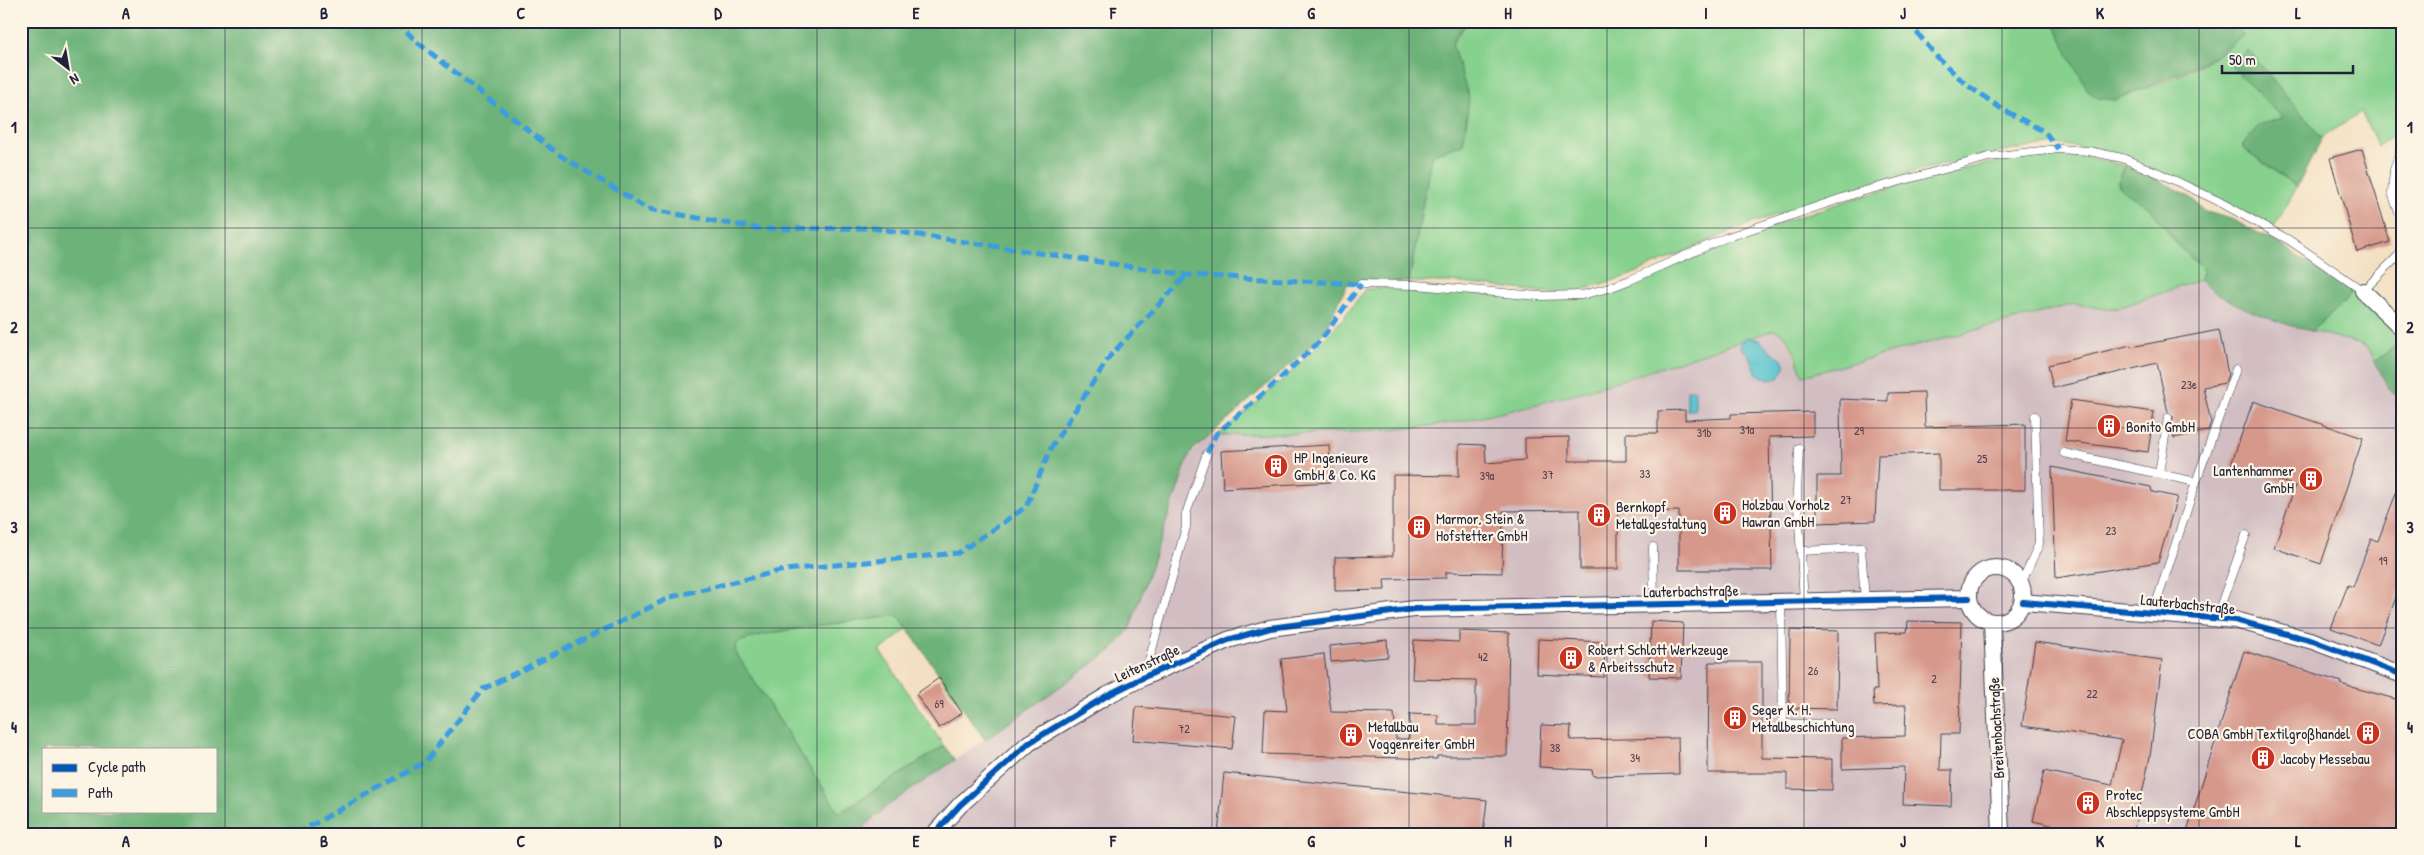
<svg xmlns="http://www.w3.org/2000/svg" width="2424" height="855" viewBox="0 0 2424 855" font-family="'Patrick Hand',sans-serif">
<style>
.industrial{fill:#d2bec2}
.green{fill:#87d18e;stroke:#547a64}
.forest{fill:#6db379;stroke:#486a5a;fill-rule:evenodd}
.water{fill:#56c3cf;stroke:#3c7285}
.building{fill:#d6988b}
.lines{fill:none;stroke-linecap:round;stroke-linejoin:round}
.lane-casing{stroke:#413e4f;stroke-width:9}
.street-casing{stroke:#413e4f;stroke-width:18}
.lane{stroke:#fff;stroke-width:8}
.street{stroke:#fff;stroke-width:16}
.quiet{stroke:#3c9ce2;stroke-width:5;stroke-dasharray:10 5;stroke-linecap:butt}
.cycleway-casing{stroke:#fcf5e5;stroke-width:9}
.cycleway{stroke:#0057b8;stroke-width:6}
.grid{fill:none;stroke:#22223b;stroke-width:1;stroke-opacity:0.55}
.labels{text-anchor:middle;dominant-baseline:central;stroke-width:4.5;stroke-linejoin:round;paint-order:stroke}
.number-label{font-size:12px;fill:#4f404f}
.poi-label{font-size:15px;fill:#22223b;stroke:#fcf5e5;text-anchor:start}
.street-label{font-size:15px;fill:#22223b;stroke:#fcf5e5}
.neatline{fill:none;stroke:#22223b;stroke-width:2}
.grid-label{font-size:16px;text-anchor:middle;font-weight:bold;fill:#22223b}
</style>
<rect width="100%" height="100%" fill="#fcf5e5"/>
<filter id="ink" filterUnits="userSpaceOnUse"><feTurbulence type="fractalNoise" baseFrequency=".02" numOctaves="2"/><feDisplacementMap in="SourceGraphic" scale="10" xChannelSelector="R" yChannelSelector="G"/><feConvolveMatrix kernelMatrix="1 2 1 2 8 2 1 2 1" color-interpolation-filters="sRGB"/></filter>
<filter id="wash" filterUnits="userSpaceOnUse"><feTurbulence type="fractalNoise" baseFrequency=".0096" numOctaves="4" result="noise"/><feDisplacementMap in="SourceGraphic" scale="20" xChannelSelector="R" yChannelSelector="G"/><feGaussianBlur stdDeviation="1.12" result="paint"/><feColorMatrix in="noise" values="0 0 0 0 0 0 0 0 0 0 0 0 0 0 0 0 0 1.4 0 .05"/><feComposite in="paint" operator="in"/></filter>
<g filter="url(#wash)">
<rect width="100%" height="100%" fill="#f3e0c2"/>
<path class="industrial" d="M2199,280L2207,286L2257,313L2286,324L2359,343L2369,349L2388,387L2403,401V834H860L866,825L887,806L1002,728L1112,650L1122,639L1133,621L1189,456L1210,435L1392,428L1459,421L1522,408L1619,380L1774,330L1780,331L1786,335L1803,376L2074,304H2086L2098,308L2124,306Z"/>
<g class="green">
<path d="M1468,21H2054L2056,28L2144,89C2179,78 2215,59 2243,35L2230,21H2403V115L2398,132L2378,146L2361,112L2322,138L2287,96L2231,64L2283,118L2243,144V148L2297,187L2274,228L2207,193L2087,149L2058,144L2003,151L1920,170L1815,201L1744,226L1628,276L1581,290L1551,293L1453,282H1409L1431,157L1436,153L1463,144L1468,114L1452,44Z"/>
<path d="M2062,154L2089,157L2125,166L2118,182L2119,186L2150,208L2179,246L2202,268L2203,273L2199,280L2124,306L2107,309L2074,304L1803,376C1797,362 1791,332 1774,330C1671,364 1567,401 1461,421C1385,435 1295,433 1218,435C1272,390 1325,347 1365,289C1393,287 1423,286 1452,290C1500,295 1550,307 1598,295C1641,285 1679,261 1720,245C1786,219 1853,198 1921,180C1968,168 2013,156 2062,154Z"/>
<path d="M2353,291L2403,340L2375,361L2369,349L2359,343L2311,331L2343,303Z"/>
<path d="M894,616L900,618L908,628L880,651L944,746L839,813L736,653L734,645C754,630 863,621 894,616Z"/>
</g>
<g class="forest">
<path d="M21,21H1468L1455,37L1452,44L1469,98L1463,144L1436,153L1431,157L1409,282L1348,283L1323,333L1312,345L1193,450L1189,456L1130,628L1112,650L985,740L900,618L894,616C863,621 754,630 735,645L736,653L839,813L944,746L955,760L887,806L866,825L860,834H21ZM44,749H216V811H44Z"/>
<path d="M2054,21H2230L2243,35L2220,53L2183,72L2114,100L2098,98L2089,92L2068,54Z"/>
<path d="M2248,50L2322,138L2297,187L2243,148V144L2259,125L2283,118L2232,67L2231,64Z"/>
<path d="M2125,166L2152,177L2186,194L2207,212L2231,219L2276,242L2353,291L2343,303L2311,331C2272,321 2231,306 2199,280L2203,273L2202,268L2179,246L2150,208L2121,189L2118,182Z"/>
<path d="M2403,341V401L2388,387L2375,361Z"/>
</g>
<g class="water">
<path d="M1746,337L1760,340C1767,352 1780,354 1786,365L1779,378C1752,381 1759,372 1748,354C1745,350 1742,351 1740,346Z"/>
<rect x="1687" y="390" width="8" height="20"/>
</g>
<g id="blocks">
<g class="building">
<path d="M2362,149L2390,242L2357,252L2330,158Z"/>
<path d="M2219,330L2228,374L2225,383L2203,387L2211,422L2208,431L2174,438L2172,430L2173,416L2168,412L2157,363L2053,388L2048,365L2131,345V347Z"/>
<path d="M1924,392L1925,427L2025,424V490H1939V453L1878,455L1875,521L1817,523V476H1841L1840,399L1888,401V393Z"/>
<path d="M2071,400L2154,412L2148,452L2065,441Z"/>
<path d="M2253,401L2363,438L2321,564L2274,548L2295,486L2231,465Z"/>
<path d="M1685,410V420L1731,418V414L1813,412V436L1769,437L1772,570H1679V511L1618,512V569H1580V510L1503,511L1502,573L1446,572V578L1384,579L1385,590L1335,591V557L1393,556V475L1459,476V444L1485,445L1486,463L1525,460V438L1569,437V461H1626V433H1658V411Z"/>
<path d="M1329,445L1331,482L1223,488L1221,451Z"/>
<path d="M2052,467L2151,487L2152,492L2177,497L2158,562L2056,578Z"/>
<path d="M2401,480L2403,579L2378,645L2331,628L2348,585L2353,587L2371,539L2378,541Z"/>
<path d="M1651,621L1683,623L1681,678L1649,677Z"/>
<path d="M1908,621L1962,622L1959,734H1941L1940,770H1952L1951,806L1903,804L1904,767L1842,769V738L1905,736L1906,705L1874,706L1873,690H1877L1875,633L1907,632Z"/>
<path d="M1790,630L1838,631L1837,709L1789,708Z"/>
<path d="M1459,631L1509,633L1507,756H1437V759L1263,754L1265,710L1287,711L1281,659L1324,654L1331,712L1394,713L1396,739H1409L1410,714L1438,715V725H1476V680L1412,679L1414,640L1459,642Z"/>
<path d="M1538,639L1605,642L1604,677L1537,674Z"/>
<path d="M1387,640L1388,657L1331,662L1330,646Z"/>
<path d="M2035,642L2162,660L2150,757L2133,834H2091L2033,821L2044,771L2112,785L2122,740L2022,726Z"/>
<path d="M2244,651L2341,682L2340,684L2403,701V827L2401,834H2186Z"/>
<path d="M1709,662H1762V758L1832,759V790L1787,789V773H1708Z"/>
<path d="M939,678L962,713L939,728L916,694Z"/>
<path d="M1136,707L1236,716L1232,749L1133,740Z"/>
<path d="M1541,725L1571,726L1570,740L1678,738L1679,774L1593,776L1592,770L1539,767Z"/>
<path d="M1224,773L1487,800L1483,834H1218Z"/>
</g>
</g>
</g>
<g filter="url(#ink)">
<use href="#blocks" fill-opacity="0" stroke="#413e4f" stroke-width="1"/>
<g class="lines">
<g class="lane-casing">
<g id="lane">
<path d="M2403,141L2394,170L2392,193L2403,224"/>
<path d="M1361,284L1416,285L1538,296L1582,295L1609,288L1630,280L1725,238L1857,193L1989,157L2058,149L2089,151L2122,158L2161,174L2216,200L2289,240L2363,291L2398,256L2403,248"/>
<path d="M1799,448L1797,492L1804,601"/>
<path d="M2064,453L2196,482L2153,613"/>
<path d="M2159,473L2168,418"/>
<path d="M2196,482L2236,369"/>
<path d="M1653,547L1654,604"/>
<path d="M1801,551L1861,548L1865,600"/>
<path d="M2021,584L2039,544L2035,416"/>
<path d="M1781,602L1783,724H1832"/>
<path d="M2216,618L2246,535"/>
<path d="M1145,675L1186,527V514L1207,453"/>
</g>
</g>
<g class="street-casing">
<g id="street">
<path d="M2363,291L2403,329"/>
<circle cx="1996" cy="595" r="27"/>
<path d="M2023,602L2235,620L2313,641L2403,675"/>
<path d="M1992,622L2001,834"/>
<path d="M934,834L960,805L1029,743L1108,695L1144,677L1228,640L1270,628L1414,609L1969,598"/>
</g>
</g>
<use href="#lane" class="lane"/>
<use href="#street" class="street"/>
<g class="quiet">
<path d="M396,21L417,42L558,154L648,209L760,229L872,228L1187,275L1361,284"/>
<path d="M1907,21L1939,59L1967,85L2002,109L2045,132L2058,149"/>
<path d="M1207,453L1216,434L1272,386L1321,340L1361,284"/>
<path d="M296,834L425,762L483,689L671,597L784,570L958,553L1026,507L1051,448L1110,356L1187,275"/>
</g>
<g class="cycleway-casing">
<g id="cycleway">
<path d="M2023,602L2235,620L2313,641L2403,675"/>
<path d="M934,834L960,805L1029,743L1108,695L1144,677L1228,640L1270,628L1414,609L1969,598"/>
</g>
</g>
<use href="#cycleway" class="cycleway"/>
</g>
</g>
<path class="grid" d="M225,21V834M422,21V834M620,21V834M817,21V834M1015,21V834M1212,21V834M1409,21V834M1607,21V834M1804,21V834M2002,21V834M2199,21V834M21,228H2403M21,428H2403M21,628H2403"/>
<defs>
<g id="building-disc" transform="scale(1.25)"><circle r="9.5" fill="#c8321e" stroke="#fcf5e5"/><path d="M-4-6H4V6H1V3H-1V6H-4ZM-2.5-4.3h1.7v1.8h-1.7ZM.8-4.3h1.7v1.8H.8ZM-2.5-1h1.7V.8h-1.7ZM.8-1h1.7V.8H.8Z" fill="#fff"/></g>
</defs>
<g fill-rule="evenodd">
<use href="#building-disc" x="2109" y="426"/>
<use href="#building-disc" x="1276" y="466"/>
<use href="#building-disc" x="2311" y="479"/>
<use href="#building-disc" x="1725" y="513"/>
<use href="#building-disc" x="1599" y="515"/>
<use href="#building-disc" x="1419" y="527"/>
<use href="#building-disc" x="1571" y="658"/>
<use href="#building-disc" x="1735" y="718"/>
<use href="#building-disc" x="2368" y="733"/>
<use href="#building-disc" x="1351" y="735"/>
<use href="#building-disc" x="2263" y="758"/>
<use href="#building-disc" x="2088" y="803"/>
</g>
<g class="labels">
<g class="number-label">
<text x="2189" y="384">23e</text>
<text x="1747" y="429">31a</text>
<text x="1859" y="430">29</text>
<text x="1704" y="432">31b</text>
<text x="1982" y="458">25</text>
<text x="1645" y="473">33</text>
<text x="1548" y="474">37</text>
<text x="1487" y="475">39a</text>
<text x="1846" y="499">27</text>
<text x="2111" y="530">23</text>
<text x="2383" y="560">19</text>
<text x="1483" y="656">42</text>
<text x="1813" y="670">26</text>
<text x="1934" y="678">2</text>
<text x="2092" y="693">22</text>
<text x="939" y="703">69</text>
<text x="1184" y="728">72</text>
<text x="1555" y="747">38</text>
<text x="1635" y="757">34</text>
</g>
<g class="poi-label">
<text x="2126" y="426">Bonito GmbH</text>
<text x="1294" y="457">HP Ingenieure<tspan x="1294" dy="17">GmbH &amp; Co. KG</tspan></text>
<text x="2294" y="470" text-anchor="end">Lantenhammer<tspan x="2294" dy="17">GmbH</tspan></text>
<text x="1742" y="504">Holzbau Vorholz<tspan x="1742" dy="17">Hawran GmbH</tspan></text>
<text x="1616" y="506">Bernkopf<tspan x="1616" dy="17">Metallgestaltung</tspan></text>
<text x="1436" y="518">Marmor, Stein &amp;<tspan x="1436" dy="17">Hofstetter GmbH</tspan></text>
<text x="1588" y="649">Robert Schlott Werkzeuge<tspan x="1588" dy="17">&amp; Arbeitsschutz</tspan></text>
<text x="1752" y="709">Seger K. H.<tspan x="1752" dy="17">Metallbeschichtung</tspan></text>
<text x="1368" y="726">Metallbau<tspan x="1368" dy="17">Voggenreiter GmbH</tspan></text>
<text x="2350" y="733" text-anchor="end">COBA GmbH Textilgroßhandel</text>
<text x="2280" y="758">Jacoby Messebau</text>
<text x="2106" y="794">Protec<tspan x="2106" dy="17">Abschleppsysteme GmbH</tspan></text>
</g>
<g class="street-label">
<text transform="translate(1691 591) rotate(-1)">Lauterbachstraße</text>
<text transform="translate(2188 604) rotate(6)">Lauterbachstraße</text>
<text transform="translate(1147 663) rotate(-25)">Leitenstraße</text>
<text transform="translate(1996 728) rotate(-93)">Breitenbachstraße</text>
</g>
</g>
<rect width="2424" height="855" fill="none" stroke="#fcf5e5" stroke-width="55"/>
<rect x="42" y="748" width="175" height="65" fill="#fcf5e5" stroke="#a5a1a1"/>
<rect x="52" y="764" width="25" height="8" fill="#0057b8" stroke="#a5a1a1"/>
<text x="88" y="772" font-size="15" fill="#22223b">Cycle path</text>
<rect x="52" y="789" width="25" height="8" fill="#3c9ce2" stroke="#a5a1a1"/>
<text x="88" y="798" font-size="15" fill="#22223b">Path</text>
<g transform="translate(68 68) rotate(149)" stroke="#fcf5e5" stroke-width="4" paint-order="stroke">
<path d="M0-4L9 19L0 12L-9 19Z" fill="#22223b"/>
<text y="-8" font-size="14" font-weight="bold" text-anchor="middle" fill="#22223b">N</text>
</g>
<path d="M2222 65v8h131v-8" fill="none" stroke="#22223b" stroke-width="2.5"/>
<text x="2229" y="65" font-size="15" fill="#22223b" stroke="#fcf5e5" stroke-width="4" paint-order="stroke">50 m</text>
<rect x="28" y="28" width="2368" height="800" class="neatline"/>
<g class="grid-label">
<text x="126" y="19">A</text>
<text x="324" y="19">B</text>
<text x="521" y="19">C</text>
<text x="718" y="19">D</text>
<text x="916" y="19">E</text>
<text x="1113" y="19">F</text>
<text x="1311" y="19">G</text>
<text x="1508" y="19">H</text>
<text x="1706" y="19">I</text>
<text x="1903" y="19">J</text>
<text x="2100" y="19">K</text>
<text x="2298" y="19">L</text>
<text x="14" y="133">1</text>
<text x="2410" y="133">1</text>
<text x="14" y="333">2</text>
<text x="2410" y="333">2</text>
<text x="14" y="533">3</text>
<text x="2410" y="533">3</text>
<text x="14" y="733">4</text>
<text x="2410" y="733">4</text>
<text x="126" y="847">A</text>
<text x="324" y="847">B</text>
<text x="521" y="847">C</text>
<text x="718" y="847">D</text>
<text x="916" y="847">E</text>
<text x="1113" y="847">F</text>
<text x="1311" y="847">G</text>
<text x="1508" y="847">H</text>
<text x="1706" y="847">I</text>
<text x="1903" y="847">J</text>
<text x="2100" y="847">K</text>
<text x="2298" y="847">L</text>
</g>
</svg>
